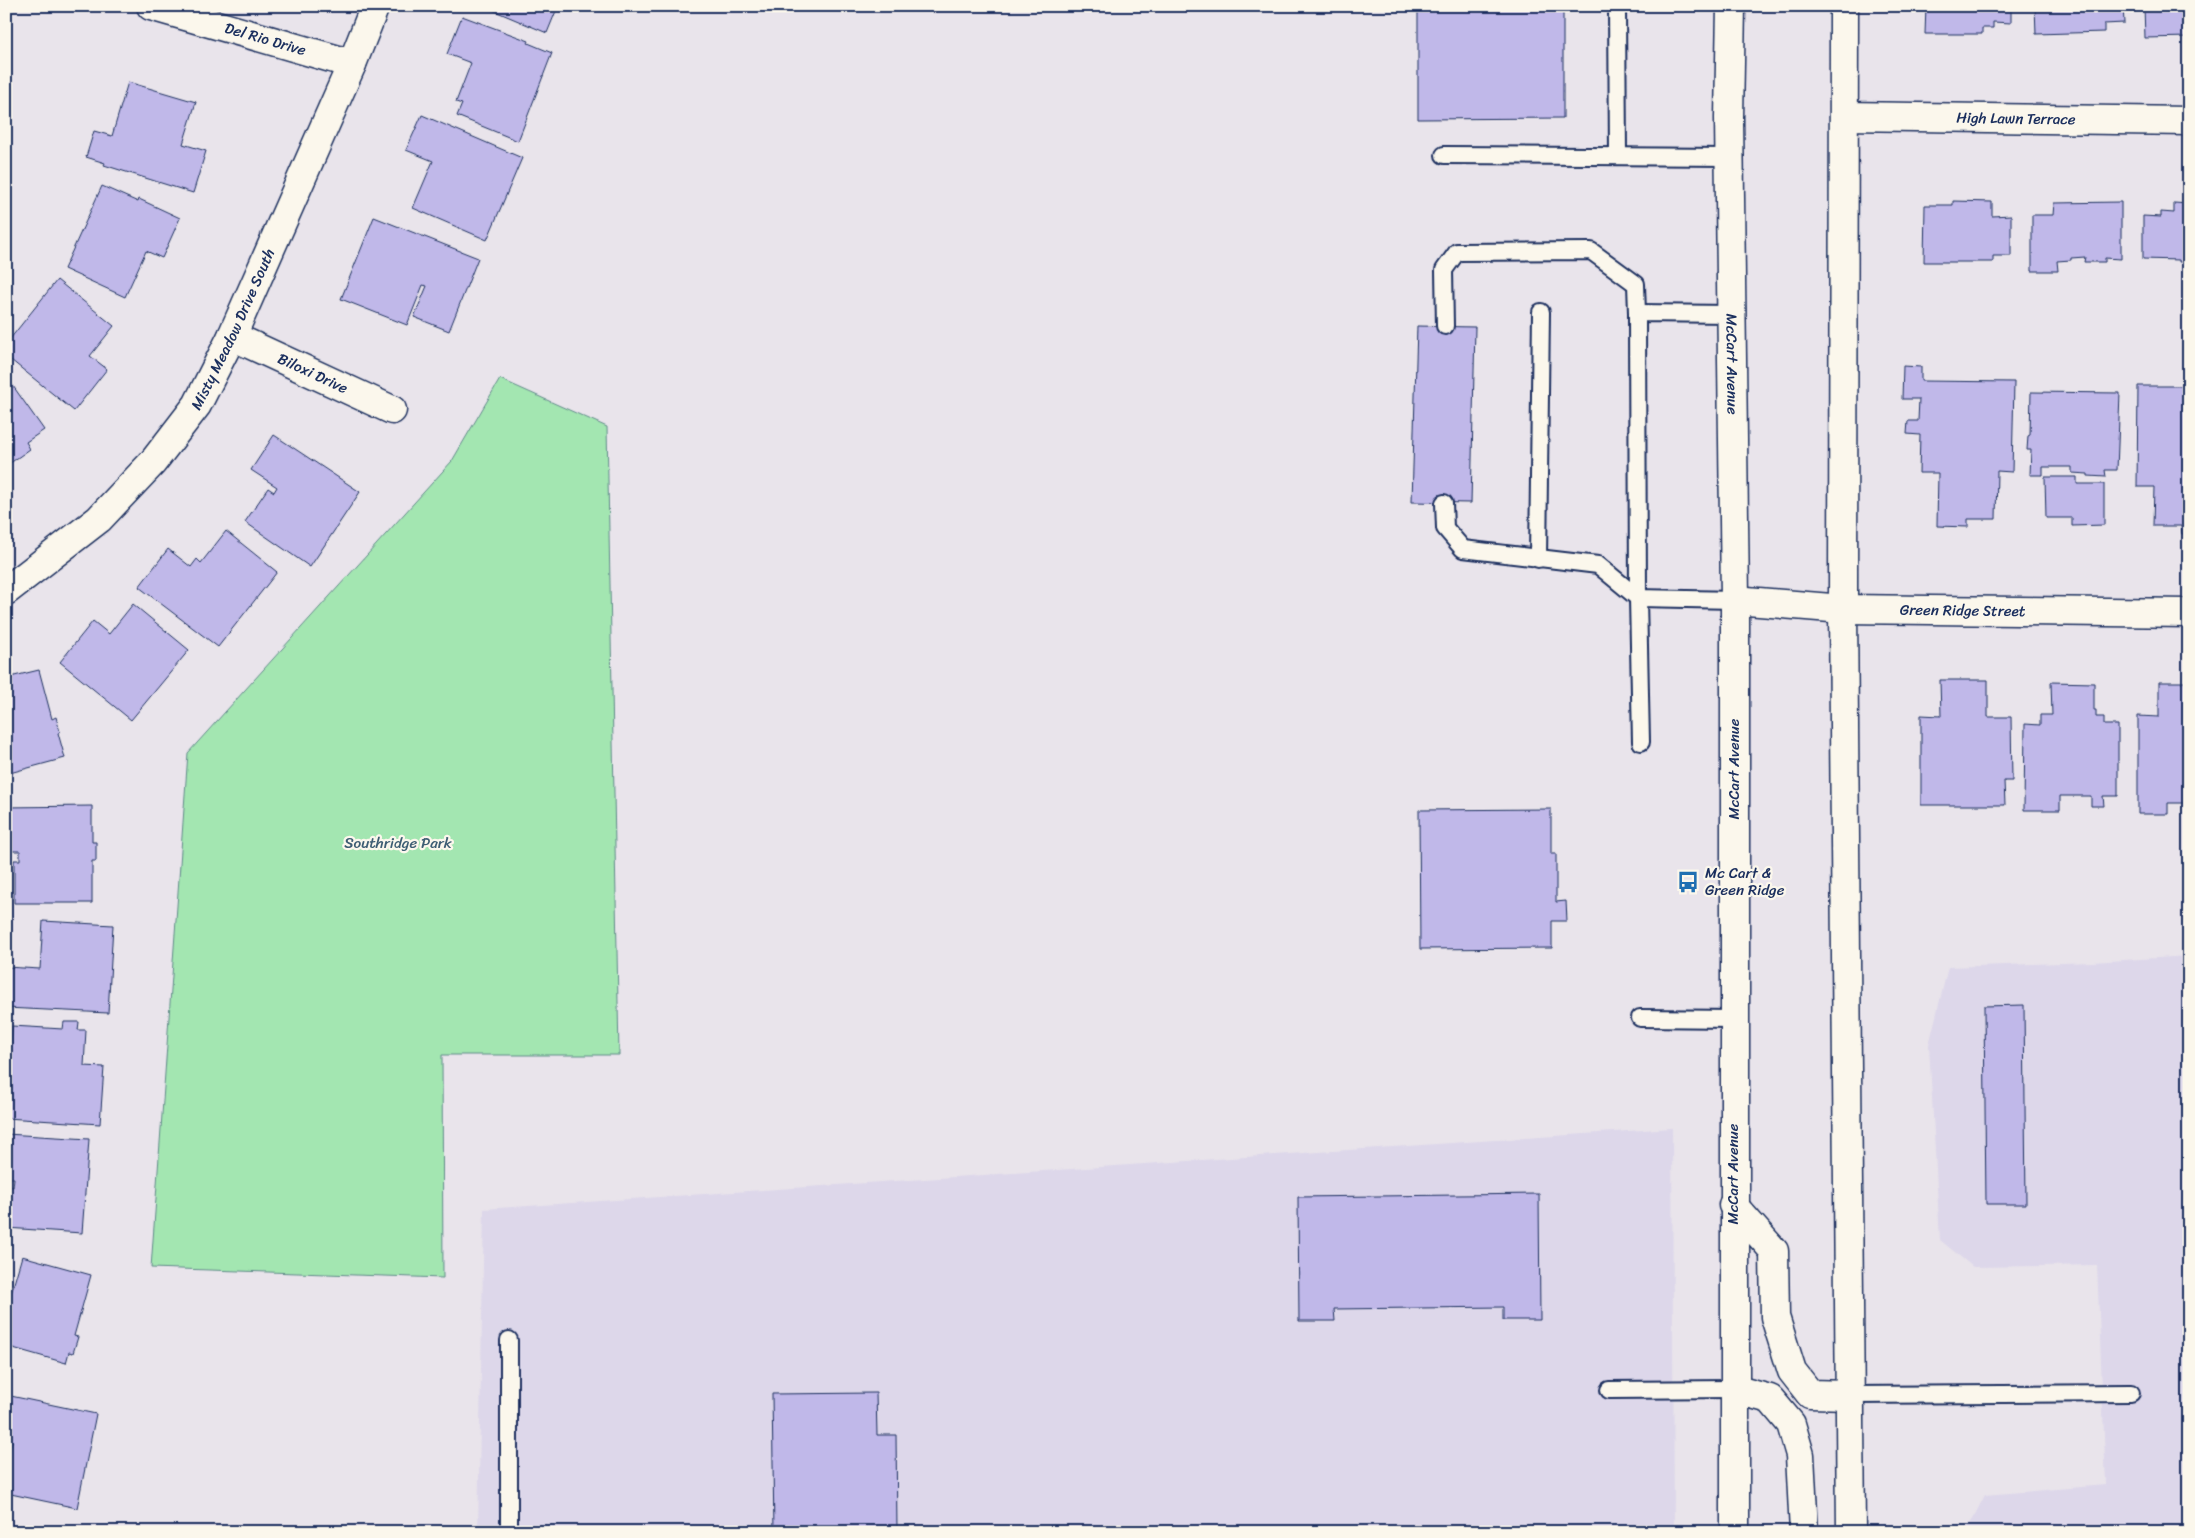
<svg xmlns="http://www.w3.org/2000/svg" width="2195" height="1538" viewBox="0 0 2195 1538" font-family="Sriracha,sans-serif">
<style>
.built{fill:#ddd7ea}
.green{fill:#a3e6b1;stroke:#5f8a88}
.building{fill:#c0b8e9;stroke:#1b2f5e}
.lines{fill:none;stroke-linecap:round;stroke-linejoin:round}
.service-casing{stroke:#1b2f5e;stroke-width:20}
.minor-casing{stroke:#1b2f5e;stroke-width:31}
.secondary-casing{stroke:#1b2f5e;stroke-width:31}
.service{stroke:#fbf7ec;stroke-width:16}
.minor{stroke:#fbf7ec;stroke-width:28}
.secondary{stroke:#fbf7ec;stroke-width:28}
.labels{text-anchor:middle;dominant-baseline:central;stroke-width:4.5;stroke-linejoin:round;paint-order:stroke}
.street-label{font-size:15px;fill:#1b2f5e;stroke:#fbf7ec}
.park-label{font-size:15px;fill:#3d5d73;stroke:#fbf7ec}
.poi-label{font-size:15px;fill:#1b2f5e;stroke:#fbf7ec;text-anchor:start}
</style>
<rect width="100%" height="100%" fill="#e9e4eb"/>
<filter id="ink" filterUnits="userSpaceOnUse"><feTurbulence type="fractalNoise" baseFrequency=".02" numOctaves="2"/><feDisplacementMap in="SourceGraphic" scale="10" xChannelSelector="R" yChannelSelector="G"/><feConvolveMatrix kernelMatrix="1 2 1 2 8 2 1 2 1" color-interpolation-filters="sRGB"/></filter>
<g filter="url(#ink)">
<g class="built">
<path d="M2189,956V1532H1966L1985,1495L2106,1485L2097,1265L1973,1267L1940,1240L1929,1045L1948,967L2092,962Z"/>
<path d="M1672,1128L1674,1532H478L484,1209Z"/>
</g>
<path class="green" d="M500,379L607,427L619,1055H442L443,1278L151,1268L188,753L452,461Z"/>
<g class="building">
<path d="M483,6H558L547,33Z"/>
<path d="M1418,6H1563V118L1418,119Z"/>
<path d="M1926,6H2011V23L1993,22V28H1982V34H1925Z"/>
<path d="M2035,6H2123L2124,23L2104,24V32L2036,34Z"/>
<path d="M2144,6H2189V37L2145,38Z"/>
<path d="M462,16L529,41L528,43L552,53L518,141L457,116L462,104L456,102L471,63L447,54Z"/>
<path d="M128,82L196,102L183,144L206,151L193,193L104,165L105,163L86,157L94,131L112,136Z"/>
<path d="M422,115L522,158L487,240L413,208L433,161L406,150Z"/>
<path d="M102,186L138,202L139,199L180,218L162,258L146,251L125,297L64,269Z"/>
<path d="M1953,201L1992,202V216L2011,215V256H1993V262H1924L1925,205H1953Z"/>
<path d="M2121,202V259L2105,258V262H2084L2085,257L2071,258V260L2057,261L2058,271H2032V215H2053L2054,203Z"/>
<path d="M2174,203L2189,204V262H2179V260L2143,259V216L2161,217V212L2174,213Z"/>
<path d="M374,217L478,258L449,331L414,317L427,286L423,285L407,325L341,299Z"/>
<path d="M57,280L114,326L90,356L107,369L74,411L6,356V344Z"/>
<path d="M1417,326L1475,327L1471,503L1412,502Z"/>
<path d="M1903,366L1921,367V381L2014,382L2012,472L1997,471L1996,519H1968V527L1937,526L1938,473H1919L1920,435L1907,434L1908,421H1918L1919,399H1902Z"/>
<path d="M6,376L44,430L26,442L30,449L6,466Z"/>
<path d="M2138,386H2189V534H2182L2181,526H2153L2154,487H2137Z"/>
<path d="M2031,392L2120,393L2117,470H2105L2106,477L2088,476V474L2072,473V467H2043V475H2030L2031,450H2027L2028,436L2030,435Z"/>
<path d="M274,435L360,492L310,567L245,522L268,488L274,492L277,487L251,470Z"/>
<path d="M2045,477H2077V484H2104V525L2072,526V518H2046Z"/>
<path d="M226,531L277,572L218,647L139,587L168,549L191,567L197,559L201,563Z"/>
<path d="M133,604L189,650L131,720L60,662L93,621L109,634Z"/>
<path d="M39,670L52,719L56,717L60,732L58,733L65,758L6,774V678Z"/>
<path d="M1940,680H1988V717H2011L2012,781H2004L2005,805H1921V715L1941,716Z"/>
<path d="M2051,682L2094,683V710H2096V717H2104V725H2118V796H2103L2104,806H2091V796H2060V810H2024L2025,724L2040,725V715H2052Z"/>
<path d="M2159,682H2189V803H2168V814H2138V716L2159,717Z"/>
<path d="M92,806V842H96V861H92V903H14V860H20V851H6V807Z"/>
<path d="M1551,809V854H1556V902L1566,901L1567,921H1552V948L1420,949L1419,810Z"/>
<path d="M43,921L113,925L108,1013L6,1008V967L40,969Z"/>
<path d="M2024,1005L2026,1204H1986L1984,1006Z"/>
<path d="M64,1022H79L78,1030H86L84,1066L104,1067L100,1124L6,1118V1067L10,1068L12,1026L63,1029Z"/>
<path d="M6,1134L89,1139L82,1233L6,1228L8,1186L13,1187L14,1178H6Z"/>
<path d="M1539,1194L1540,1320H1503V1307L1334,1309L1335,1321H1299L1298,1197Z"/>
<path d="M22,1256L91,1275L74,1336L78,1337L73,1353L69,1352L66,1363L6,1346V1303L8,1304Z"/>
<path d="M876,1393L877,1435H896L897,1532H774L772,1394Z"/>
<path d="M6,1395L96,1414L77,1508L6,1493V1469L12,1441L6,1439Z"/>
</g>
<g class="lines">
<g class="service-casing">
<g id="service">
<path d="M1617,6L1618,156"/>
<path d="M1444,155L1730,157"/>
<path d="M1445,326L1444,270L1457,252L1591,251L1636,284L1637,313"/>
<path d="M1444,503L1445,528L1463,549L1598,565L1638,598L1735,600"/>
<path d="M1538,559L1541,312"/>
<path d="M1641,742L1638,598L1637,313L1732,314"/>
<path d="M1640,1018L1734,1019"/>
<path d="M1609,1390L1733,1389"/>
<path d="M1849,1395L2131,1393"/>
<path d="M509,1532V1340"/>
</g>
</g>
<g class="minor-casing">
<g id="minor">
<path id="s1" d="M151,6L352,64"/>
<path id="s2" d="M1845,116L2189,121"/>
<path id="s3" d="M232,336L392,410"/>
<path id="s4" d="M6,591L99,519L153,462L197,405L232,336L352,64L375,6"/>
<path id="s5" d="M1735,600L1843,609L2189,613"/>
</g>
</g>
<g class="secondary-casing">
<g id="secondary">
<path id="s6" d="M1731,6L1729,118L1735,600V1532"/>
<path d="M1844,6L1843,609L1851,1532"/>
<path d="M1733,1205L1774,1251L1775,1317L1792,1371L1810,1394L1849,1395"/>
<path d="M1733,1389L1770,1399L1791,1424L1800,1455L1804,1532"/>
</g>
</g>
<use href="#service" class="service"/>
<use href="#minor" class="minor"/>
<use href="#secondary" class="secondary"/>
</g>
</g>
<defs>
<g id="bus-bare" transform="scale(1.725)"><path d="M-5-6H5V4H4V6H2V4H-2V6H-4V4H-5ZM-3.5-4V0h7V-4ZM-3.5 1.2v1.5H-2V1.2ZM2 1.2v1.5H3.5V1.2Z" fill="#1f6fb2" stroke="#fbf7ec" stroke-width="2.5" paint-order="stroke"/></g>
</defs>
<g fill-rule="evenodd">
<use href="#bus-bare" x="1688" y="882"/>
</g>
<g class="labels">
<g class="street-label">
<text stroke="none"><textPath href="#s1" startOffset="119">Del Rio Drive</textPath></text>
<text stroke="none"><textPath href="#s2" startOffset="171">High Lawn Terrace</textPath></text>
<text stroke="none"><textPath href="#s4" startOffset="352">Misty Meadow Drive South</textPath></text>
<text stroke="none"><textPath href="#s6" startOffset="358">McCart Avenue</textPath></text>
<text stroke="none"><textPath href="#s3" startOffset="89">Biloxi Drive</textPath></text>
<text stroke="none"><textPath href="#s5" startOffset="228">Green Ridge Street</textPath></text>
<text transform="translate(1734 769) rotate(-90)">McCart Avenue</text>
<text transform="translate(1733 1174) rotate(-90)">McCart Avenue</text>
</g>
<g class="park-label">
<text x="398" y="843">Southridge Park</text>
</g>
<g class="poi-label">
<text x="1705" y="873">Mc Cart &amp;<tspan x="1705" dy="17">Green Ridge</tspan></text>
</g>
</g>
<rect width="2195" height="1538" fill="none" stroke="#fbf7ec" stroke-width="25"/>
<rect x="12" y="12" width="2170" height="1513" fill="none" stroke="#1b2f5e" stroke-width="2" filter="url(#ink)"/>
</svg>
